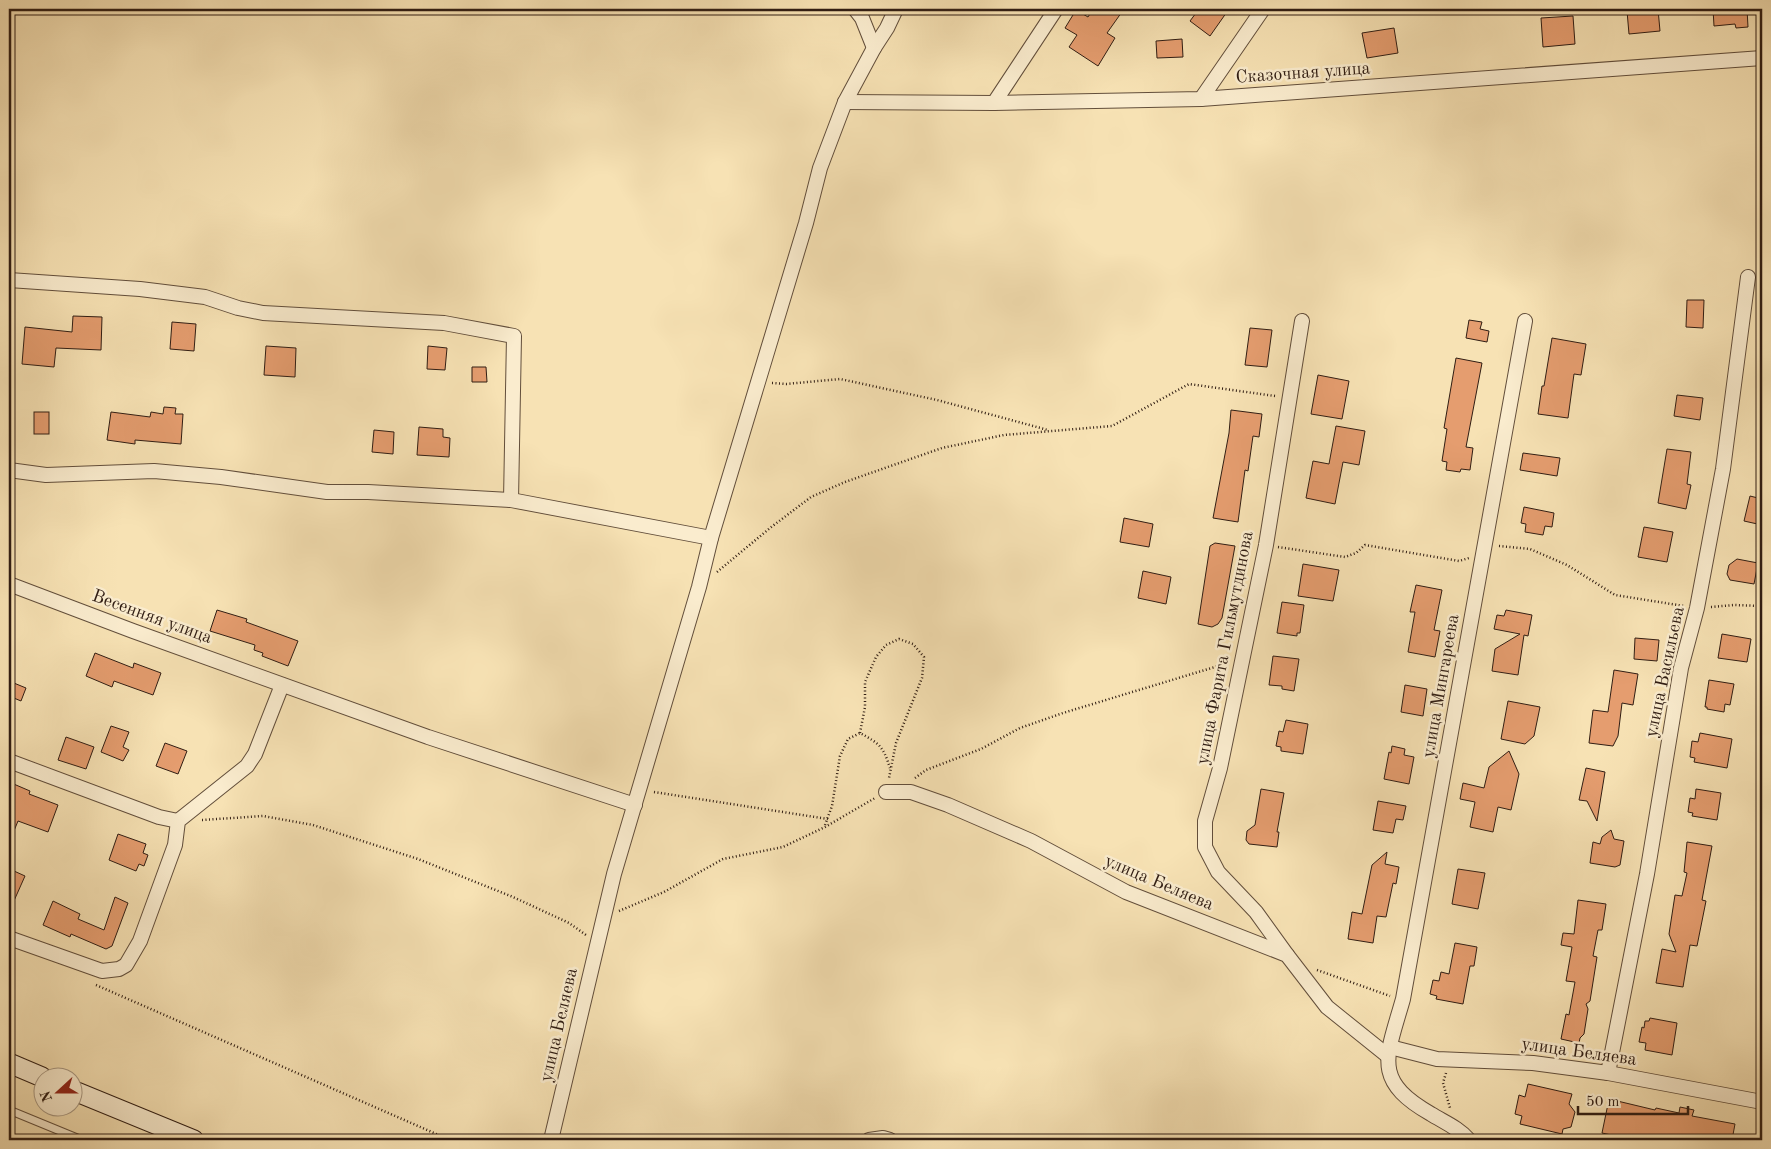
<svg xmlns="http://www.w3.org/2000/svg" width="1771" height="1149" viewBox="0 0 1771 1149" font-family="'Old Standard TT',serif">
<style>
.building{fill:#e59d6f;stroke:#301d13}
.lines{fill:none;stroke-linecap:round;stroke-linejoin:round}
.service-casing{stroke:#624e3b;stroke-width:9}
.minor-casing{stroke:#624e3b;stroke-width:16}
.secondary-casing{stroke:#301d13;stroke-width:21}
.path{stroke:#301d13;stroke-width:2.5;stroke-dasharray:1 2.5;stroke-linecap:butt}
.service{stroke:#faecce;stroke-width:7}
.minor{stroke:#faecce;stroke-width:14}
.secondary{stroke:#faecce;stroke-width:19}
.labels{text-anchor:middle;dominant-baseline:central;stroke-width:5;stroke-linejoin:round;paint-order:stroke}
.street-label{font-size:18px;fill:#301d13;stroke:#faecce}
</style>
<rect width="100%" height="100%" fill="#f7e2b4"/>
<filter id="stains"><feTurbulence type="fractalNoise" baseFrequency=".004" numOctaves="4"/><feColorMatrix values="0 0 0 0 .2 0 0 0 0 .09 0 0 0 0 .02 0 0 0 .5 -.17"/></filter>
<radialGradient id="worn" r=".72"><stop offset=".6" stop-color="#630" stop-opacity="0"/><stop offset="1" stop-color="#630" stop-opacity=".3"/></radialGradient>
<g class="building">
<path d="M1093,9H1124L1107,33L1115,38L1098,66L1069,47L1077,35L1065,28L1076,10L1088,17Z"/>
<path d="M1199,9H1229L1210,36L1190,21Z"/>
<path d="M1645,9H1658L1660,31L1629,34L1627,11Z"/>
<path d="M1713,9H1747L1748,27L1736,28L1735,24L1714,26Z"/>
<path d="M1573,16L1575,44L1543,47L1541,18Z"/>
<path d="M1394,28L1398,53L1367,58L1362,33Z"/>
<path d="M1182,39L1183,57L1157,58L1156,41Z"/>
<path d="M1687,300H1704L1703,328L1686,327Z"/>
<path d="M73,316L102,317L101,350L56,348L54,367L22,364L25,327L72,332Z"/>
<path d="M1469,320L1482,322L1480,329L1489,331L1487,342L1466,338Z"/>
<path d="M172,322L196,324L194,351L170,349Z"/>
<path d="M1250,328L1272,330L1267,367L1245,365Z"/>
<path d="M1552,338L1586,344L1581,375L1574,374L1568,418L1538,414L1542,386H1544Z"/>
<path d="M266,346L296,348L295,377L264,375Z"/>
<path d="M428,346L447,348L445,370L427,369Z"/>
<path d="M1456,358L1482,363L1466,447L1473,448L1470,470L1461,469L1460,472L1446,470L1447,462L1442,461L1447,429L1444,428Z"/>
<path d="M472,367H486L487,382H472Z"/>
<path d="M1318,375L1349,381L1342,419L1311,414Z"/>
<path d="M1677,395L1703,398L1700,420L1674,416Z"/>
<path d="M164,407L176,408L175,414H183L181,444L135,440V444L107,440L111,412L150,417L151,412L163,414Z"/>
<path d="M1231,410L1262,414L1259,437L1253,436L1248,471L1245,470L1238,522L1213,518L1229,433Z"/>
<rect x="34" y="412" width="15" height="22"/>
<path d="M1336,426L1365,431L1359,465L1343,462L1335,504L1306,498L1313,461L1329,464Z"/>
<path d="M419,427L443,429V437L450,438L449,457L417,455Z"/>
<path d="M374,430L394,432L393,454L372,452Z"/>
<path d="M1667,449L1691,452L1687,484L1691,485L1686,509L1658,503Z"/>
<path d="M1523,453L1560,458L1557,476L1520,470Z"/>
<path d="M1750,496L1762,499V525L1744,521Z"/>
<path d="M1524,507L1554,513L1552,527L1545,526L1543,535L1525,532L1526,524L1521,523Z"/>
<path d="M1124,518L1153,524L1149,547L1120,542Z"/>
<path d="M1644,527L1673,532L1667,562L1638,557Z"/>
<path d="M1215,543L1235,546L1222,618L1218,624L1212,627L1198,624L1210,546Z"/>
<path d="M1737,559L1758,563L1754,584L1730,580L1727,574L1729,565Z"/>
<path d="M1303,564L1339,570L1333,601L1298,596Z"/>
<path d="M1143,571L1171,577L1166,604L1138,598Z"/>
<path d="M1416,585L1442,590L1434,630L1440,631L1435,657L1408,652L1415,612H1410Z"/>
<path d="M1282,602L1304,605L1300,633H1297V636L1277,633Z"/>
<path d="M217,610L247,619L246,622L298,641L288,666L262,656L263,653L254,650L255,645L210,631Z"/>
<path d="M1506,610L1532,615L1528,636L1524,635L1518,675L1492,671L1495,649L1520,634L1494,629L1497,615L1504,616Z"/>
<path d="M1722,634L1751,639L1747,662L1718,658Z"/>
<path d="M1635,638L1659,640L1657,661L1634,659Z"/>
<path d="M95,653L133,668L134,663L161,673L153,695L114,681L112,687L86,676Z"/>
<path d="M1273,656L1299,659L1294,691L1282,689V686L1269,685Z"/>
<path d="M1614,670L1638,674L1633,705L1622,703L1618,736L1613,746L1589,743L1593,710L1608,712Z"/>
<path d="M1709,680L1734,684L1730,705L1725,704L1724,712L1707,709V707H1705Z"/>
<path d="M9,681L26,688L21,701L9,696Z"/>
<path d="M1405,685L1427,689L1423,716L1401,712Z"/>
<path d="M1508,701L1540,707L1534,736L1525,744L1501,739Z"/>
<path d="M1286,720L1308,724L1303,754L1281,751V747L1276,746L1279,731L1283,732Z"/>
<path d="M111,726L129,732L123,747L129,750L123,761L101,752Z"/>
<path d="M1700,733L1732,739L1727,768L1694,762L1695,758L1690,757L1692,741L1698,742Z"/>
<path d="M66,737L94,747L86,769L58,760Z"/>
<path d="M165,743L187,751L178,774L156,766Z"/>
<path d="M1392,746L1405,749L1404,755L1414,757L1409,784L1384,779L1389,752L1391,753Z"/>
<path d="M1509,751L1519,774L1511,810L1498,807L1493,832L1470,827L1475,802L1460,799L1463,783L1484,788L1489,767Z"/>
<path d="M1586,768L1605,772L1597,821L1587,801L1579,800Z"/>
<path d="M9,782L30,791L29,794L58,805L48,832L18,821L9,843Z"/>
<path d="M1261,789L1284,793L1277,832H1279L1277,847L1249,844L1246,840L1247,831L1255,825Z"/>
<path d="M1696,789L1721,793L1717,820L1692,816L1693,813L1688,812L1690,798L1695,799Z"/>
<path d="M1378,801L1406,806L1403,820L1396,819L1393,833L1373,830Z"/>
<path d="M1611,830L1614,839L1624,841L1620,865L1615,867L1590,863L1593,842L1600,844L1602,837Z"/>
<path d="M118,834L146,844L143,853L148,855L144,866L139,864L136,871L109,860Z"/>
<path d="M1687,842L1712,846L1702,900L1706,901L1697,946L1690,945L1683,987L1656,983L1662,949L1676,952L1669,934L1675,895L1682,896L1687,873L1684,872Z"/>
<path d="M1387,852L1385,864L1399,867L1396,884L1393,883L1386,917L1377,916L1373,943L1348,939L1352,912L1362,914L1372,865Z"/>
<path d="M1458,869L1485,873L1478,909L1452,904Z"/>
<path d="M14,871L25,876L9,912V883Z"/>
<path d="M115,897L128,903L112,946L106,949L71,934L70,937L43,925L53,901L80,914L78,919L104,930Z"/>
<path d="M1578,900L1606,904L1602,930H1598L1593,956L1597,957L1590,1001L1586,1004L1588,1009L1584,1034L1580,1038L1579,1043L1561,1039L1566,1014L1569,1015L1575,982L1566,981L1572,947L1561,945L1563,933L1574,934Z"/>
<path d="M1455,943L1477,947L1474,966H1470L1463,1004L1436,999L1437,996L1430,994L1433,980L1439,981L1441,972L1449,974Z"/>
<path d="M1650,1018L1677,1023L1672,1055L1645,1050L1646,1043L1639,1042L1642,1027L1644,1028L1645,1021H1649Z"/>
<path d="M1528,1084L1572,1094L1569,1104L1575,1112L1571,1127L1563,1129L1562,1134L1520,1124L1522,1116L1515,1114L1519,1095L1525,1097Z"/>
<path d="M1609,1099L1655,1110L1656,1108L1679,1113L1680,1107L1694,1110L1692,1116L1735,1124L1732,1140H1635L1602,1133Z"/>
</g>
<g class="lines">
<g class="service-casing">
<path id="service" d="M9,1110L82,1140"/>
</g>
<g class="minor-casing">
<g id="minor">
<path d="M855,9L862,18L874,48"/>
<path d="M1201,99L1263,9"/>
<path d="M845,102L994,103L1201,99L1762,58"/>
<path d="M994,103L1056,9"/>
<path d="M9,280L140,289L205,297L238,308L263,313L444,323L514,336L511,500"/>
<path d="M9,470L46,475L154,471L221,477L327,492H368L511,500L711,538"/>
<path d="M9,584L133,631L428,737L635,805"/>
<path d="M9,761L159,817L178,821"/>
<path d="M886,792H911L948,805L1031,841L1126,892L1287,955L1327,1007L1388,1056"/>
<path d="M9,938L102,971L119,969L126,965L140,941L175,845L178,821L247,766L255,754L282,685"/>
<path d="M1287,955L1256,912L1218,872L1205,847V821L1220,768L1266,545L1302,321"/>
<path d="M1390,1047L1437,1059L1533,1063L1608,1073L1762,1102"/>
<path d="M1608,1073L1647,874L1681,668L1697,608L1723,469L1748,277"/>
<path d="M551,1140L614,874L699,587L711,538L806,223L820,168L845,102L874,48L887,28L896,9"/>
<path d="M869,1140L883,1138L890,1140"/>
<path d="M1469,1140C1459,1128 1444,1122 1431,1114C1371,1080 1387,1056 1403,999L1525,321"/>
</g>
</g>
<g class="secondary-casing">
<g id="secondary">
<path d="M9,1063L42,1077"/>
<path d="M72,1090L194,1140"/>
</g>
</g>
<g class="path">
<path d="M772,383L786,384L840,379L937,400L1048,430"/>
<path d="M1499,546L1530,549L1567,565L1615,595L1684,606"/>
<path d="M1278,547L1345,557L1356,553L1365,545L1459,561L1469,558"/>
<path d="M717,572L770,528L811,497L845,482L942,448L1004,435L1112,426L1189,384L1275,396"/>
<path d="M1711,607L1734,605L1762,606"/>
<path d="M860,733L865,707V682L876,657L886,645L899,639L913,644L924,657L922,678L896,743L889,778"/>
<path d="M915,778L926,770L981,749L1020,728L1063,713L1228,663"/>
<path d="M654,792L828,819"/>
<path d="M202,820L263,816L313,825L418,859L513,897L569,923L586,935"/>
<path d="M825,825L832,806L840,756L848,739L860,733C880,744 883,746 890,768"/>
<path d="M619,911L664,892L723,859L783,847L825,827L875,798"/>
<path d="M1317,970L1390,996"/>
<path d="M96,985L450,1140"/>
<path d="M1446,1073L1443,1083L1450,1108"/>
</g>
<use href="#service" class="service"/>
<use href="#minor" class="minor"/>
<use href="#secondary" class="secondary"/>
</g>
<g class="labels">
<g class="street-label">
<text transform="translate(1303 73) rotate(-4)">Сказочная улица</text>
<text transform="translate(152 617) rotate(20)">Весенняя улица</text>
<text transform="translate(1225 648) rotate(-79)">улица Фарита Гильмутдинова</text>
<text transform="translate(1665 672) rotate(-78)">улица Васильева</text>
<text transform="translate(1441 686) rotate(-80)">улица Мингареева</text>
<text transform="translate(1159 883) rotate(23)">улица Беляева</text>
<text transform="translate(559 1025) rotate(-77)">улица Беляева</text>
<text transform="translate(1579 1052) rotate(8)">улица Беляева</text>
</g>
</g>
<rect width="1771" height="1149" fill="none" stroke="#f7e2b4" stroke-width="30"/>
<rect x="10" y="10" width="1751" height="1129" fill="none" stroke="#301d13" stroke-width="2.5"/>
<rect x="15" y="15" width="1741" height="1119" fill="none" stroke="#301d13"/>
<g transform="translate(58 1092) rotate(249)"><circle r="24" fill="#faecce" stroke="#a99983"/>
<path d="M0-4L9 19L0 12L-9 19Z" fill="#8f2418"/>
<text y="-8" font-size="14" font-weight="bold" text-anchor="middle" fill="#301d13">N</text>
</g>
<path d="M1578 1106v8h110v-8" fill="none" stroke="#301d13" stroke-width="2.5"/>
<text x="1586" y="1106" font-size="15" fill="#301d13" stroke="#faecce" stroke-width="4" paint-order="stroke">50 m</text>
<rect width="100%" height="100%" filter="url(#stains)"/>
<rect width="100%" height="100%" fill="url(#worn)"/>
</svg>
